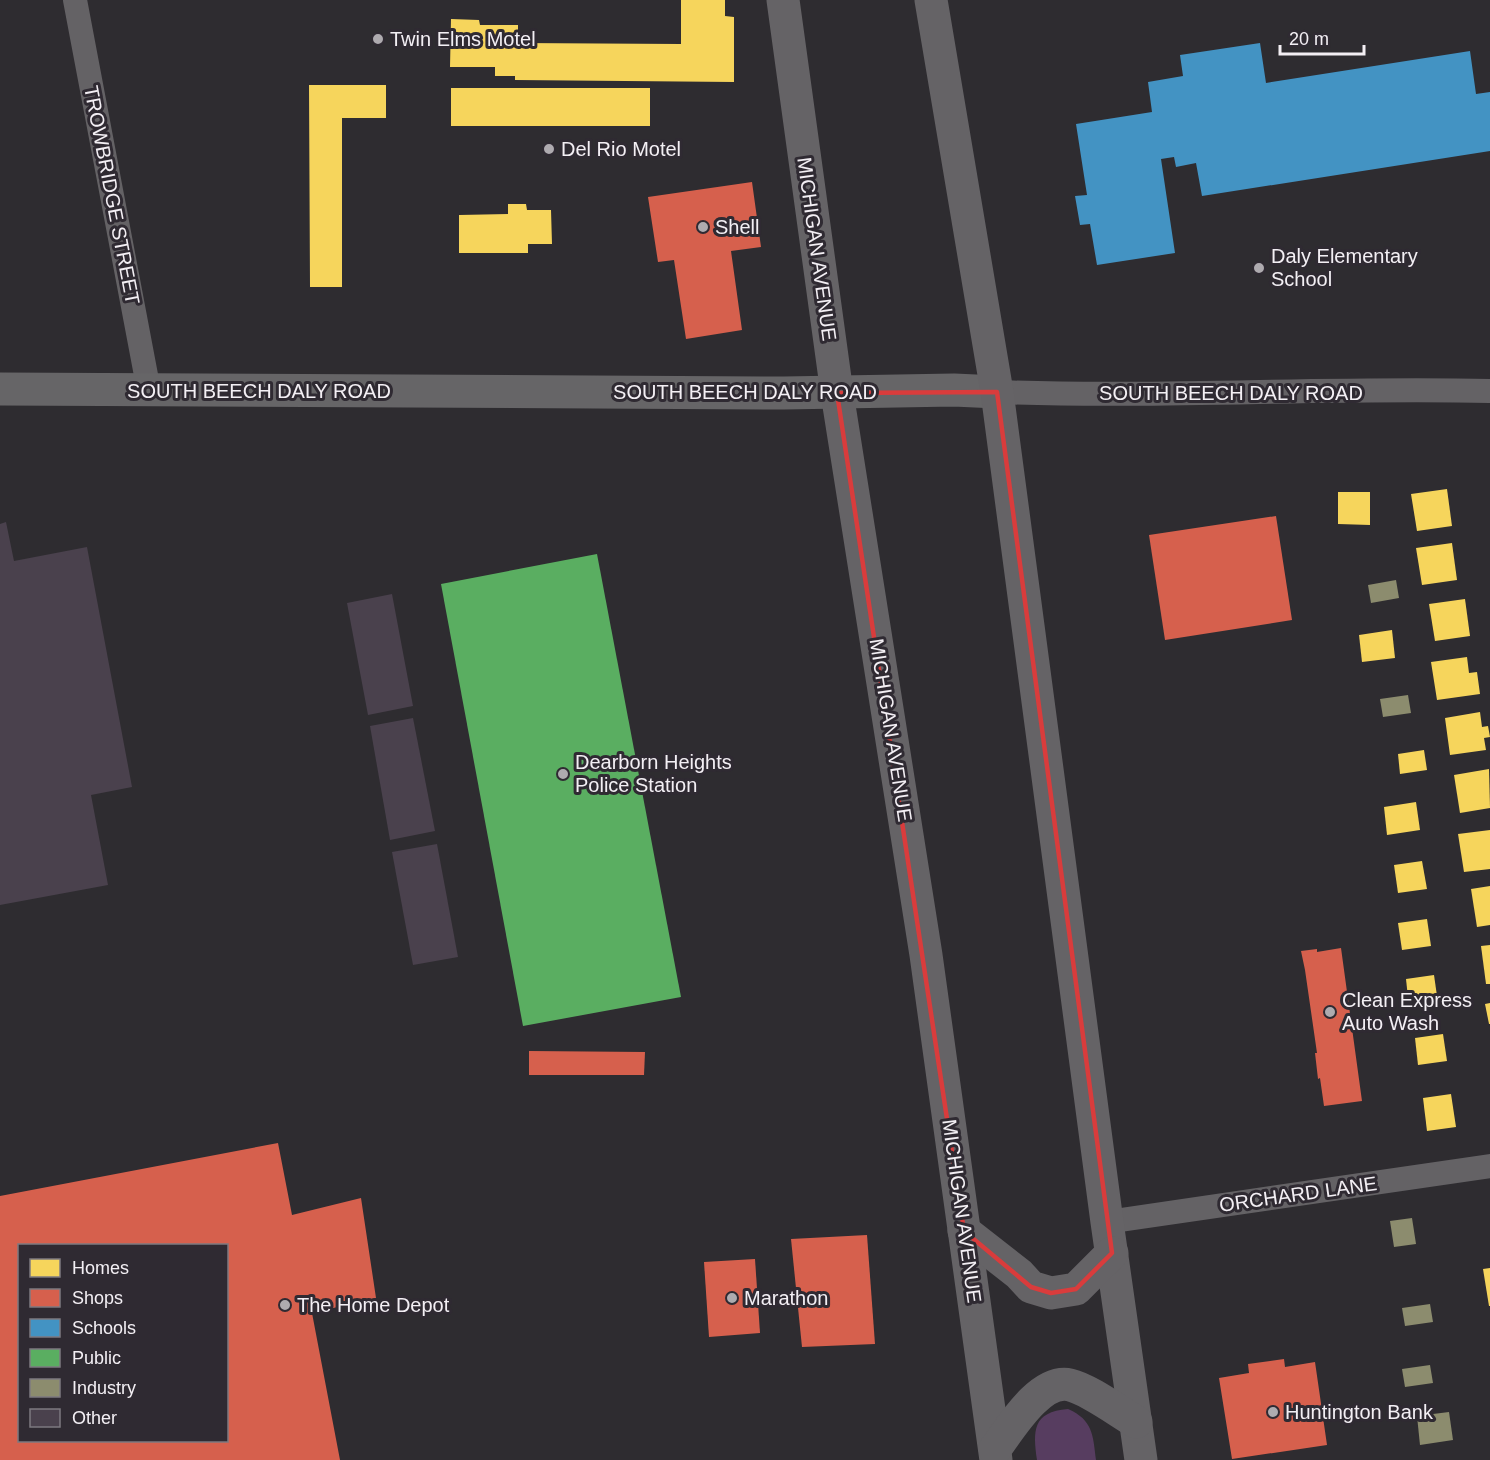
<svg xmlns="http://www.w3.org/2000/svg" width="1490" height="1460" viewBox="0 0 1490 1460" font-family="Arial,sans-serif">
<style>
.grass{fill:#573d60}
.homes{fill:#f6d55c}
.shops{fill:#d6604d;fill-rule:evenodd}
.schools{fill:#4393c3}
.public{fill:#5aae61}
.industry{fill:#8c8c6e}
.building{fill:#4a414d}
.lines{fill:none;stroke-linecap:round;stroke-linejoin:round}
.street{stroke:#646265;stroke-width:24}
.secondary{stroke:#666567;stroke-width:33}
.primary{stroke:#656366;stroke-width:33}
.marked{fill:none;stroke:#d93c3c;stroke-width:4.5;stroke-linejoin:round}
.poi-dot{fill:#aeabaf;stroke:#2f2a32;stroke-width:2}
.labels{text-anchor:middle;dominant-baseline:central;stroke-width:6;stroke-linejoin:round;paint-order:stroke}
.poi-label{font-size:20px;fill:#f3eff4;stroke:#2f2a32;text-anchor:start}
.street-label{font-size:20px;fill:#f3eff4;stroke:#2f2a32}
</style>
<rect width="100%" height="100%" fill="#2e2c30"/>
<path class="grass" d="M1068,1409C1093,1420 1093,1435 1096,1460H1037C1033,1431 1032,1412 1068,1409Z"/>
<g class="homes">
<path d="M681,0H725V16L734,17V82L515,80V76H495V67H450L451,19L479,20L480,25H518V43L681,44Z"/>
<path d="M309,85H386V118H342V287H310Z"/>
<rect x="451" y="88" width="199" height="38"/>
<path d="M508,204H526L527,210H551L552,244H528V253H459V215L508,214Z"/>
<path d="M1447,489L1452,526L1417,531L1411,494Z"/>
<path d="M1338,492H1370V525L1338,524Z"/>
<path d="M1452,543L1457,580L1422,585L1416,548Z"/>
<path d="M1465,599L1470,636L1435,641L1429,604Z"/>
<path d="M1392,630L1395,658L1362,662L1359,635Z"/>
<path d="M1467,657L1469,673L1477,672L1480,694L1437,700L1431,662Z"/>
<path d="M1480,712L1482,727L1488,726L1490,737L1484,738L1486,750L1450,755L1445,718Z"/>
<path d="M1424,750L1427,770L1400,774L1398,754Z"/>
<path d="M1489,769L1490,808L1460,813L1454,775Z"/>
<path d="M1416,802L1420,830L1387,835L1384,807Z"/>
<path d="M1490,830V869L1464,872L1458,834Z"/>
<path d="M1422,861L1427,889L1398,893L1394,865Z"/>
<path d="M1490,886V925L1477,927L1471,889Z"/>
<path d="M1427,919L1431,946L1402,950L1398,923Z"/>
<path d="M1490,945V984H1486L1481,946Z"/>
<path d="M1434,975L1438,1003L1409,1007L1406,979Z"/>
<path d="M1490,1003V1024H1489L1485,1004Z"/>
<path d="M1443,1034L1447,1061L1418,1065L1415,1038Z"/>
<path d="M1451,1094L1456,1127L1427,1131L1423,1098Z"/>
<path d="M1490,1268V1306H1489L1483,1269Z"/>
</g>
<g class="shops">
<path d="M752,182L761,247L731,251L742,330L686,339L674,260L658,262L648,197Z"/>
<path d="M1276,516L1292,620L1165,640L1149,535Z"/>
<path d="M1341,948L1362,1101L1324,1106L1320,1078L1318,1079L1315,1053H1317L1305,970L1301,951L1317,949V952Z"/>
<path d="M529,1051L645,1052L644,1075H529Z"/>
<path d="M278,1143L292,1215L361,1198L376,1298L312,1313L340,1460H0V1196ZM20,1246H226V1440H20Z"/>
<path d="M867,1235L875,1344L802,1347L791,1239Z"/>
<path d="M755,1259L760,1333L709,1337L704,1262Z"/>
<path d="M1284,1359L1285,1367L1315,1362L1327,1445L1232,1459L1219,1378L1249,1373L1248,1364Z"/>
</g>
<path class="schools" d="M1260,43L1266,83L1470,51L1476,94L1490,92V151L1202,196L1196,163L1176,167L1174,157L1161,159L1175,253L1097,265L1090,224L1080,225L1075,196L1087,195L1076,124L1152,112L1148,82L1183,76L1180,55Z"/>
<path class="public" d="M597,554L681,997L523,1026L441,584Z"/>
<g class="industry">
<path d="M1396,580L1399,598L1371,603L1368,585Z"/>
<path d="M1408,695L1411,713L1383,717L1380,699Z"/>
<path d="M1412,1218L1416,1244L1394,1247L1390,1221Z"/>
<path d="M1430,1304L1433,1322L1405,1326L1402,1308Z"/>
<path d="M1430,1365L1433,1383L1405,1387L1402,1369Z"/>
<path d="M1449,1412L1453,1440L1420,1445L1417,1416Z"/>
</g>
<g class="building">
<path d="M6,522L14,561L87,547L132,787L91,795L108,885L0,905V524Z"/>
<path d="M392,594L413,706L368,715L347,603Z"/>
<path d="M413,718L435,831L390,840L370,726Z"/>
<path d="M437,844L458,957L413,965L392,852Z"/>
</g>
<g class="lines">
<g class="street">
<path d="M75,0L149,391"/>
<path d="M997,392C1162,398 1326,387 1490,391"/>
<path d="M1107,1222L1490,1166"/>
</g>
<path class="secondary" d="M0,389L784,393L954,390L997,392"/>
<g class="primary">
<path d="M783,0L837,393L926,955L996,1460"/>
<path d="M931,0L997,392L1107,1222L1141,1460"/>
<path d="M964,1231L1019,1274L1031,1287L1051,1293L1076,1289L1112,1253"/>
<path d="M995,1449C1010,1429 1040,1378 1070,1385C1088,1389 1119,1412 1136,1422"/>
</g>
</g>
<path class="marked" d="M997,392L1112,1253L1076,1289L1051,1293L1031,1287L964,1231L837,393Z"/>
<g class="poi-dot">
<circle cx="378" cy="39" r="6"/>
<circle cx="549" cy="149" r="6"/>
<circle cx="703" cy="227" r="6"/>
<circle cx="1259" cy="268" r="6"/>
<circle cx="563" cy="774" r="6"/>
<circle cx="1330" cy="1012" r="6"/>
<circle cx="732" cy="1298" r="6"/>
<circle cx="285" cy="1305" r="6"/>
<circle cx="1273" cy="1412" r="6"/>
</g>
<g class="labels">
<g class="poi-label">
<text x="390" y="39">Twin Elms Motel</text>
<text x="561" y="149">Del Rio Motel</text>
<text x="715" y="227">Shell</text>
<text x="1271" y="256">Daly Elementary<tspan x="1271" dy="23">School</tspan></text>
<text x="575" y="762">Dearborn Heights<tspan x="575" dy="23">Police Station</tspan></text>
<text x="1342" y="1000">Clean Express<tspan x="1342" dy="23">Auto Wash</tspan></text>
<text x="744" y="1298">Marathon</text>
<text x="297" y="1305">The Home Depot</text>
<text x="1285" y="1412">Huntington Bank</text>
</g>
<g class="street-label">
<text transform="translate(112 195) rotate(79)">TROWBRIDGE STREET</text>
<text transform="translate(817 249) rotate(82)">MICHIGAN AVENUE</text>
<text x="259" y="391">SOUTH BEECH DALY ROAD</text>
<text x="745" y="392">SOUTH BEECH DALY ROAD</text>
<text x="1231" y="393">SOUTH BEECH DALY ROAD</text>
<text transform="translate(891 730) rotate(81)">MICHIGAN AVENUE</text>
<text transform="translate(1298 1194) rotate(-8)">ORCHARD LANE</text>
<text transform="translate(962 1211) rotate(82)">MICHIGAN AVENUE</text>
</g>
</g>
<rect x="18" y="1244" width="210" height="198" fill="#2f2a32" stroke="#7d7980" stroke-width="1.5"/>
<rect x="30" y="1259" width="30" height="18" fill="#f6d55c" stroke="#7d7980" stroke-width="1.5"/>
<text x="72" y="1274" font-size="18" fill="#f3eff4">Homes</text>
<rect x="30" y="1289" width="30" height="18" fill="#d6604d" stroke="#7d7980" stroke-width="1.5"/>
<text x="72" y="1304" font-size="18" fill="#f3eff4">Shops</text>
<rect x="30" y="1319" width="30" height="18" fill="#4393c3" stroke="#7d7980" stroke-width="1.5"/>
<text x="72" y="1334" font-size="18" fill="#f3eff4">Schools</text>
<rect x="30" y="1349" width="30" height="18" fill="#5aae61" stroke="#7d7980" stroke-width="1.5"/>
<text x="72" y="1364" font-size="18" fill="#f3eff4">Public</text>
<rect x="30" y="1379" width="30" height="18" fill="#8c8c6e" stroke="#7d7980" stroke-width="1.5"/>
<text x="72" y="1394" font-size="18" fill="#f3eff4">Industry</text>
<rect x="30" y="1409" width="30" height="18" fill="#4a414d" stroke="#7d7980" stroke-width="1.5"/>
<text x="72" y="1424" font-size="18" fill="#f3eff4">Other</text>
<path d="M1280 45v9h84v-9" fill="none" stroke="#f3eff4" stroke-width="3"/>
<text x="1289" y="45" font-size="18" fill="#f3eff4" stroke="#2f2a32" stroke-width="4.5" paint-order="stroke">20 m</text>
</svg>
